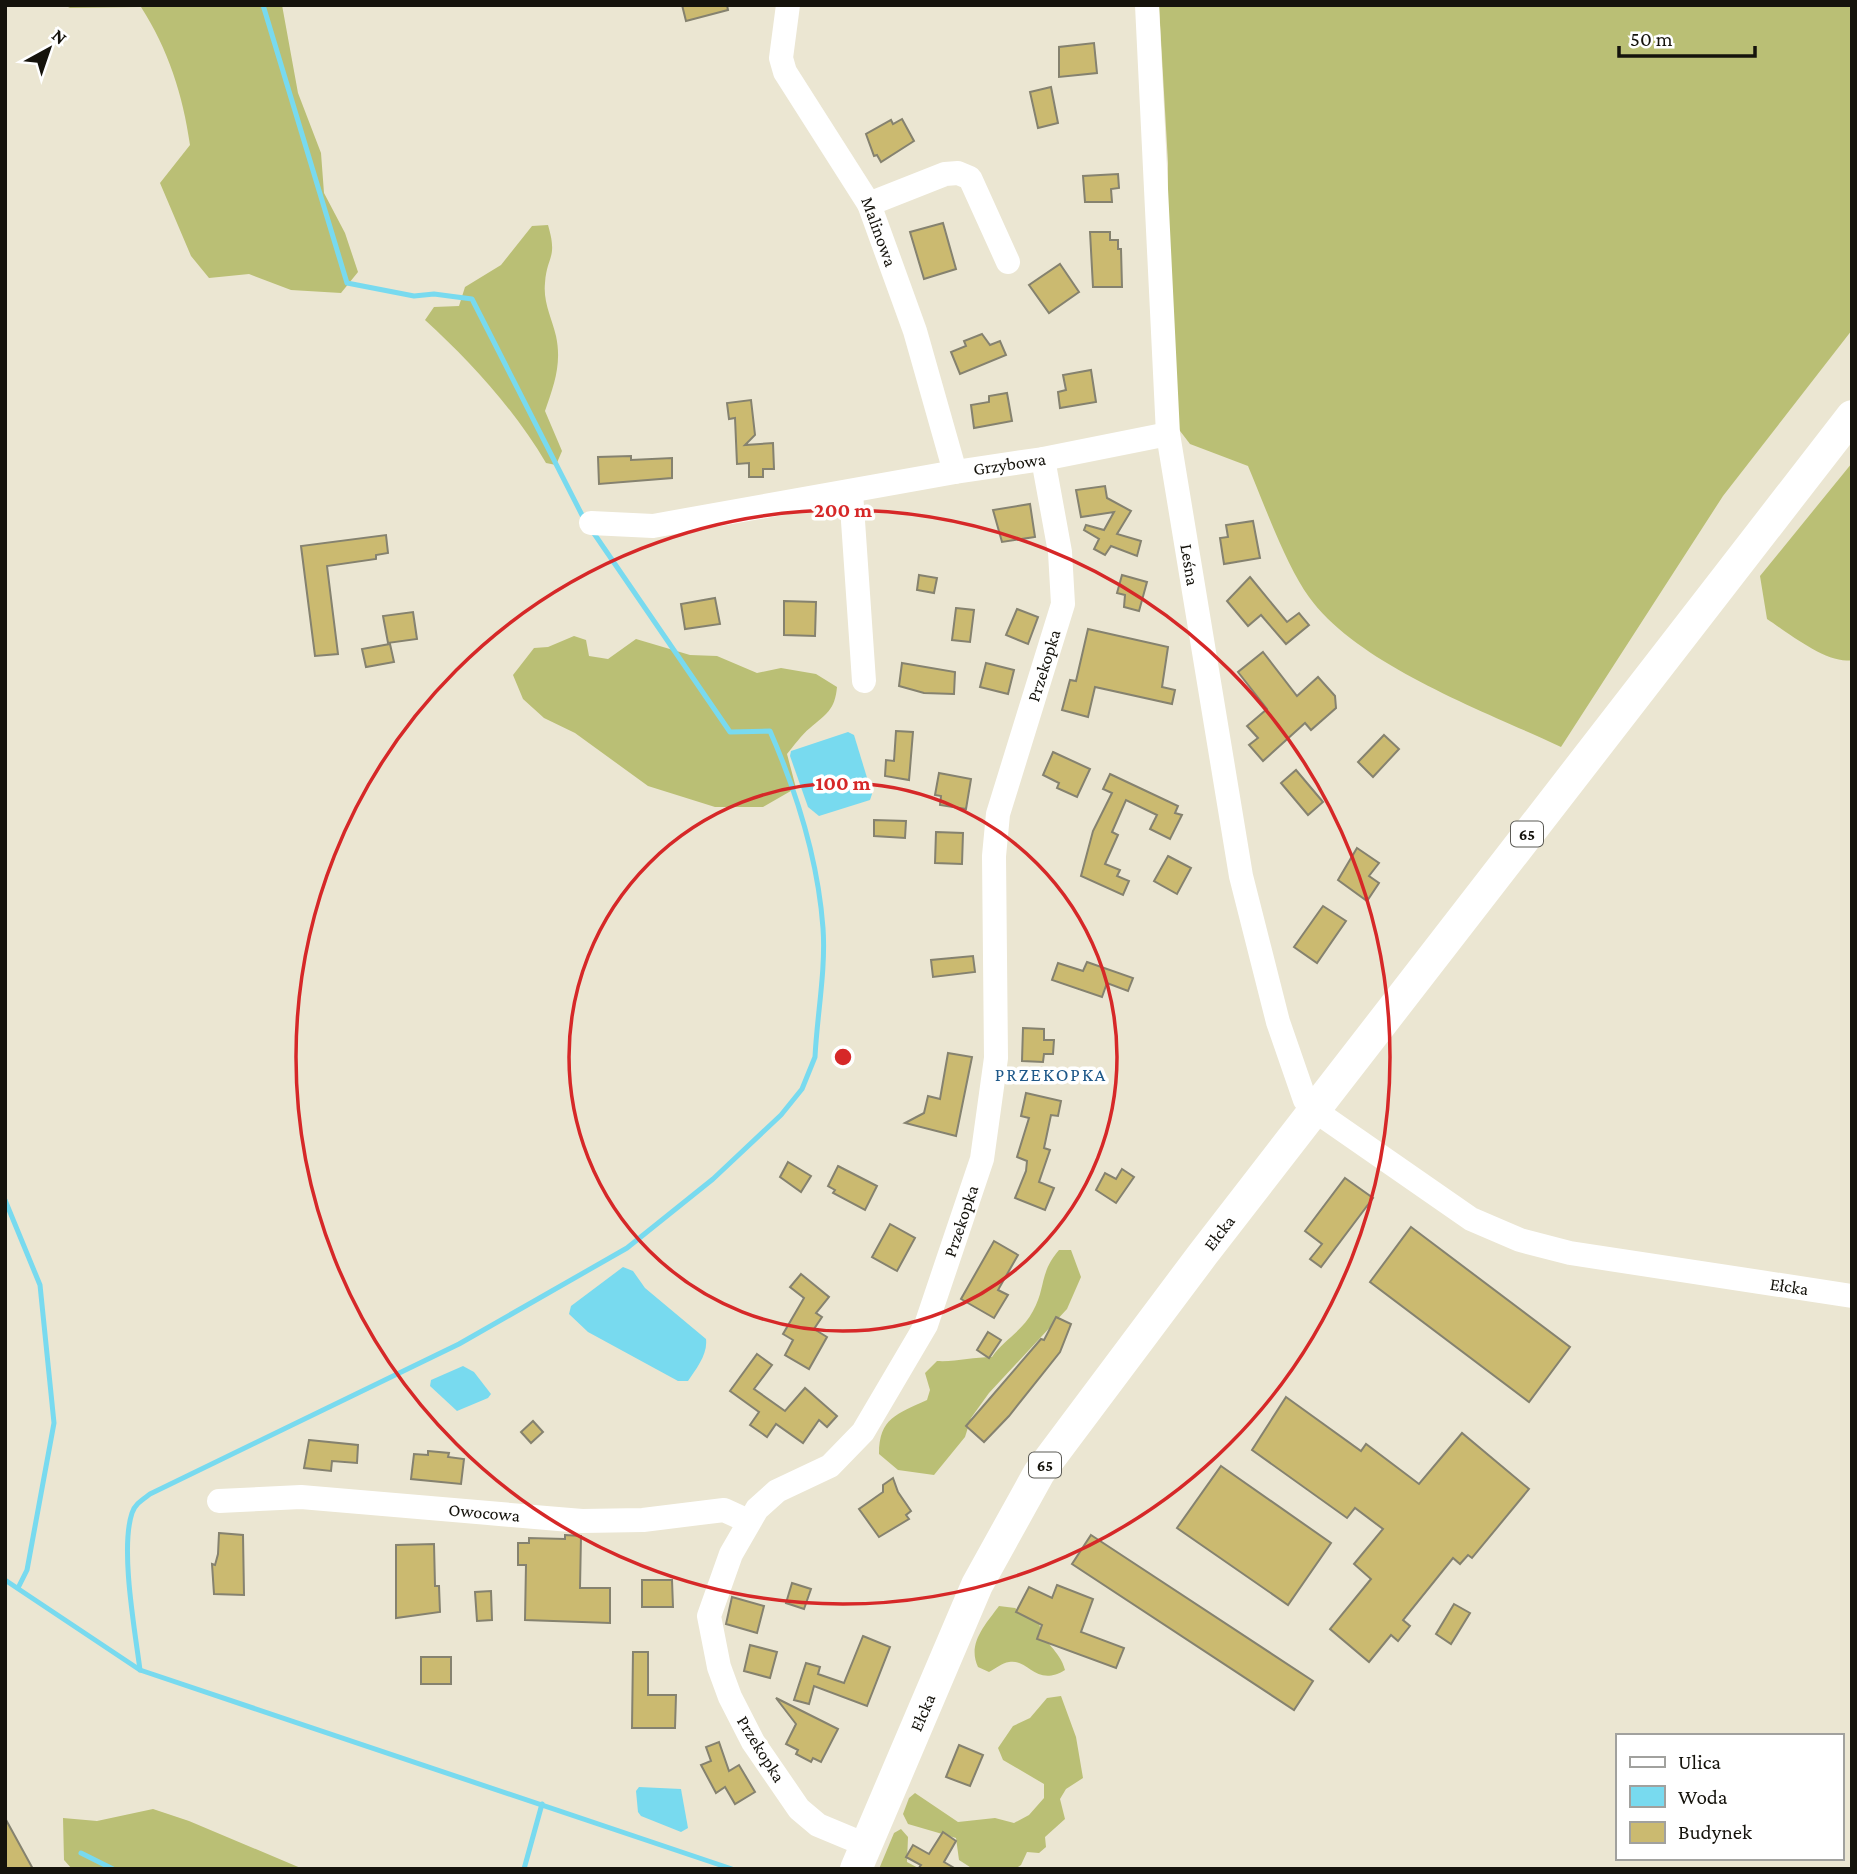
<svg xmlns="http://www.w3.org/2000/svg" width="1857" height="1874" viewBox="0 0 1857 1874" font-family="'Crimson Pro',serif">
<style>
.forest{fill:#babf75}
.water{fill:#78daef}
.lines{fill:none;stroke-linecap:round;stroke-linejoin:round}
.stream{stroke:#78daef;stroke-width:5}
.building{fill:#cbba70;stroke:#85826f;stroke-width:2}
.minor{stroke:#fff;stroke-width:24}
.major{stroke:#fff;stroke-width:32}
.ring{fill:none;stroke:#d62828;stroke-width:3.5}
.labels{text-anchor:middle;dominant-baseline:central;stroke-width:7;stroke-linejoin:round;paint-order:stroke}
.shield{fill:#fff;stroke:#5b5a55;stroke-width:2}
.shield-label{font-size:16px;font-weight:bold;fill:#15130c}
.street-label{font-size:18px;fill:#15130c;stroke:#fff}
.neighbourhood-label{font-size:19px;letter-spacing:2px;fill:#1e5889;stroke:#fff}
.centre{fill:#d62828;stroke:#fff;stroke-width:3.5}
.ring-label{font-size:21px;text-anchor:middle;font-weight:bold;fill:#d62828;stroke:#fff;stroke-width:7;stroke-linejoin:round;paint-order:stroke}
</style>
<rect width="100%" height="100%" fill="#ebe6d2"/>
<g class="forest">
<path d="M64,5H282L298,93L321,153L324,193L345,233L358,272L341,293L291,290L249,274L209,278L191,256L160,183L190,145C183,95 168,49 141,7L70,8Z"/>
<path d="M1159,5H1852V330L1723,496L1561,747C1485,711 1359,666 1309,597C1286,565 1264,504 1248,466L1190,444L1177,427L1168,378V163Z"/>
<path d="M548,225C558,259 547,255 545,283C543,303 552,318 556,336C562,364 554,385 545,411L562,451L556,465L546,463C515,410 470,361 425,320L434,307L459,306L465,287L501,265L532,226Z"/>
<path d="M1852,463V660C1828,665 1787,632 1767,619L1760,576Z"/>
<path d="M574,636L586,640L589,656L608,659L636,639L690,655L717,656L757,673L781,668L816,674L837,687C835,710 826,714 810,728C801,735 794,746 787,754L796,788L763,807H715L648,786L575,733L544,718L523,699L513,675L534,648L548,647Z"/>
<path d="M1059,1250H1071L1081,1277L1067,1309L989,1393L971,1418L965,1437L934,1475L898,1470L879,1454C879,1418 897,1414 927,1400L930,1390L925,1373L937,1361C956,1362 973,1357 992,1357C1003,1340 1023,1331 1033,1311C1046,1288 1039,1273 1059,1250Z"/>
<path d="M999,1606L1015,1608L1039,1623C1043,1644 1060,1650 1065,1670C1036,1688 1028,1658 1009,1662C1002,1663 995,1669 989,1672L978,1667C967,1644 985,1625 999,1606Z"/>
<path d="M1061,1696L1076,1737L1083,1778L1066,1789L1060,1799L1065,1819L1045,1837L1046,1847L1039,1853L1027,1852L1021,1865L1015,1869H973L959,1860L956,1838L908,1824L903,1814L909,1798L915,1793L958,1822L995,1818L1014,1823L1029,1815L1044,1798V1784L1003,1760L998,1748L1013,1726L1030,1718L1047,1698Z"/>
<path d="M153,1809L189,1821L303,1869H72L64,1860L63,1818L97,1821Z"/>
<path d="M901,1829L908,1837L907,1862L920,1869H879L894,1833Z"/>
</g>
<g class="water">
<path d="M848,732L854,735L872,794L870,800L819,816L808,807L790,756L791,751Z"/>
<path d="M623,1267L633,1271L645,1288L706,1339C708,1354 696,1369 688,1381H678L588,1332L569,1314L571,1306Z"/>
<path d="M463,1366L474,1372L491,1394L488,1398L457,1411L430,1386L431,1380Z"/>
<path d="M639,1787L681,1789L688,1828L681,1832L641,1816L638,1812L636,1791Z"/>
</g>
<g class="lines">
<g class="stream">
<path d="M263,5L347,283L414,296L434,294L472,299L582,515"/>
<path d="M5,1200L40,1285L54,1423L27,1570L18,1588"/>
<path d="M5,1580L140,1670L732,1869"/>
<path d="M140,1670C135,1631 120,1549 132,1513C135,1504 142,1500 150,1494L459,1344L627,1248L713,1179L781,1115L802,1089L815,1057C817,1015 826,970 823,928C818,860 797,793 770,731L730,732L593,532"/>
<path d="M81,1853L113,1869"/>
<path d="M524,1869L542,1804"/>
</g>
</g>
<g class="building">
<path d="M682,5H727L728,10L686,21Z"/>
<path d="M1094,43L1097,73L1059,77V47Z"/>
<path d="M1051,87L1058,123L1038,128L1030,92Z"/>
<path d="M902,119L914,141L881,162L877,155L874,156L866,134L891,120L893,124Z"/>
<path d="M1118,174L1119,188L1111,189L1112,202H1085L1083,176Z"/>
<path d="M943,223L956,269L924,279L910,232Z"/>
<path d="M1090,232H1110V240H1118V249H1121L1122,287H1093Z"/>
<path d="M1060,264L1079,292L1049,313L1029,285Z"/>
<path d="M982,334L990,345L1000,341L1006,355L960,374L951,352L966,346L964,341Z"/>
<path d="M1091,370L1096,402L1060,408L1058,392L1066,390L1063,375Z"/>
<path d="M1007,393L1012,421L974,428L971,405L989,402V396Z"/>
<path d="M751,400L755,435L745,445L773,443L774,469H763V477H749V463L737,464L735,418L729,419L727,403Z"/>
<path d="M631,456V460L672,458V478L599,484L598,457Z"/>
<path d="M1105,486L1107,498L1131,511L1117,534L1141,541L1137,556L1111,546L1105,555L1094,549L1099,539L1084,530L1086,525L1104,530L1114,512L1081,517L1076,490Z"/>
<path d="M1030,504L1035,537L1002,542L993,510Z"/>
<path d="M1253,521L1260,558L1224,564L1220,538L1228,537L1226,525Z"/>
<path d="M386,535L388,553L376,555V559L327,566L338,654L315,656L301,546Z"/>
<path d="M919,575L937,578L934,593L917,590Z"/>
<path d="M1122,575L1147,582L1139,611L1124,607L1125,595L1117,593Z"/>
<path d="M1250,577L1287,622L1299,613L1309,625L1286,644L1261,615L1248,626L1227,601Z"/>
<path d="M715,598L720,624L685,629L681,604Z"/>
<path d="M784,601L816,602L815,636L784,635Z"/>
<path d="M956,608L974,610L970,642L952,640Z"/>
<path d="M1017,609L1038,617L1028,644L1006,635Z"/>
<path d="M413,612L417,639L388,643L383,616Z"/>
<path d="M1088,629L1168,647L1162,687L1175,690L1172,704L1095,687L1088,717L1062,710L1070,680L1076,681Z"/>
<path d="M390,644L394,662L366,667L362,649Z"/>
<path d="M1263,652L1297,696L1318,677L1335,696L1336,708L1311,730L1305,723L1263,761L1249,745L1258,738L1247,726L1267,709L1238,672Z"/>
<path d="M902,663L955,672L954,694L924,693L899,686Z"/>
<path d="M986,663L1014,670L1008,694L980,687Z"/>
<path d="M896,731L913,732L909,780L885,776L886,760L894,761Z"/>
<path d="M1384,735L1399,749L1373,777L1358,762Z"/>
<path d="M1053,752L1090,769L1077,797L1057,788L1059,783L1043,775Z"/>
<path d="M1296,770L1323,802L1308,815L1281,783Z"/>
<path d="M939,773L971,779L966,809L940,805L941,796L935,795Z"/>
<path d="M1110,774L1178,806L1175,813L1182,815L1170,839L1150,829L1157,815L1126,800L1112,832L1118,835L1105,864L1120,870L1117,876L1129,881L1123,895L1081,876L1093,831L1112,793L1103,789Z"/>
<path d="M874,820L906,821L905,838L874,836Z"/>
<path d="M936,832L963,833L962,864L935,863Z"/>
<path d="M1357,848L1379,863L1369,876L1379,883L1367,901L1338,880Z"/>
<path d="M1168,856L1191,868L1177,894L1154,881Z"/>
<path d="M1323,906L1346,921L1317,963L1294,947Z"/>
<path d="M973,956L975,972L933,977L931,960Z"/>
<path d="M1087,962L1133,978L1128,991L1107,983L1102,997L1052,980L1058,963L1083,971Z"/>
<path d="M1023,1028L1044,1029V1040H1054L1053,1054H1044L1043,1062L1022,1061Z"/>
<path d="M948,1053L972,1057L956,1136L905,1123L924,1113L928,1096L940,1099Z"/>
<path d="M1026,1093L1061,1101L1058,1116L1051,1115L1044,1148L1050,1150L1039,1182L1054,1188L1045,1210L1015,1198L1026,1171L1027,1161L1017,1157L1029,1118L1021,1116Z"/>
<path d="M788,1162L811,1176L801,1192L780,1177Z"/>
<path d="M838,1166L877,1186L865,1210L833,1193L835,1190L828,1186Z"/>
<path d="M1122,1169L1134,1177L1116,1203L1096,1190L1105,1173L1116,1179Z"/>
<path d="M1345,1178L1373,1198L1321,1267L1310,1259L1322,1244L1305,1231Z"/>
<path d="M890,1224L915,1238L897,1271L872,1257Z"/>
<path d="M1411,1227L1570,1347L1529,1402L1370,1282Z"/>
<path d="M994,1241L1018,1255L998,1290L1008,1295L994,1318L961,1299Z"/>
<path d="M801,1274L829,1297L816,1313L822,1317L814,1329L827,1337L809,1369L785,1355L793,1340L783,1334L804,1298L790,1287Z"/>
<path d="M1056,1317L1071,1324L1060,1352L1009,1416L984,1442L966,1426L1041,1339L1044,1340Z"/>
<path d="M988,1332L1001,1340L989,1358L977,1350Z"/>
<path d="M757,1354L772,1365L754,1389L785,1411L805,1388L837,1416L827,1427L819,1420L803,1443L776,1424L767,1437L750,1425L759,1412L730,1391Z"/>
<path d="M1286,1397L1361,1451L1366,1444L1419,1484L1462,1433L1529,1489L1472,1558L1468,1555L1460,1564L1453,1558L1403,1620L1410,1626L1398,1641L1391,1635L1369,1662L1330,1629L1371,1579L1354,1564L1383,1529L1355,1508L1347,1518L1252,1450Z"/>
<path d="M533,1421L543,1432L531,1443L521,1432Z"/>
<path d="M309,1440L358,1445L357,1463L332,1461L331,1471L304,1468Z"/>
<path d="M428,1451L449,1453L448,1457L464,1459L461,1484L411,1479L414,1454L428,1455Z"/>
<path d="M1221,1466L1331,1543L1288,1605L1177,1528Z"/>
<path d="M893,1478L898,1492L911,1511L906,1515L909,1519L879,1537L859,1509L883,1492V1485Z"/>
<path d="M219,1533L243,1535L244,1595L214,1594L212,1564L215,1565L218,1554Z"/>
<path d="M565,1535L581,1536L580,1588H610V1623L525,1620L526,1565H518V1543H529V1538L565,1539Z"/>
<path d="M1091,1535L1313,1681L1294,1710L1072,1564Z"/>
<path d="M434,1544L435,1586H439L440,1612L396,1618V1545Z"/>
<path d="M642,1580H672L673,1607H642Z"/>
<path d="M792,1583L811,1589L804,1609L786,1603Z"/>
<path d="M1057,1585L1093,1599L1081,1632L1124,1648L1116,1668L1037,1639L1042,1625L1016,1612L1029,1587L1052,1598Z"/>
<path d="M491,1591L492,1620L477,1621L475,1592Z"/>
<path d="M732,1597L764,1606L757,1633L726,1624Z"/>
<path d="M1454,1604L1470,1613L1451,1644L1436,1634Z"/>
<path d="M863,1636L890,1647L867,1706L814,1686L809,1704L794,1700L806,1663L820,1667L818,1674L844,1683Z"/>
<path d="M750,1645L777,1652L770,1678L744,1671Z"/>
<path d="M633,1652H648V1695H676L675,1728H632Z"/>
<rect x="421" y="1657" width="30" height="27"/>
<path d="M776,1698L838,1729L821,1762L813,1758L811,1762L796,1754L798,1750L786,1744L796,1724Z"/>
<path d="M719,1742L729,1771L739,1765L755,1792L735,1804L725,1787L716,1793L701,1765L711,1761L706,1747Z"/>
<path d="M959,1745L983,1755L970,1786L946,1777Z"/>
<path d="M5,1818L33,1869H5Z"/>
<path d="M943,1832L956,1841L944,1862L956,1869H918L921,1865L906,1857L913,1845L929,1854Z"/>
</g>
<g class="lines">
<g class="minor">
<path id="s1" d="M788,5L781,58L785,72L869,204L915,331L955,472"/>
<path id="s2" d="M1147,5L1168,434L1241,876L1278,1022L1305,1100L1314,1110L1471,1219L1520,1240L1570,1253L1852,1296"/>
<path d="M869,204L945,174L958,173L970,178L1008,262"/>
<path d="M851,492L864,681"/>
<path id="s3" d="M591,523L653,526L955,472L1043,459L1168,434"/>
<path id="s4" d="M219,1501L301,1497L582,1521L643,1520L724,1510L748,1521"/>
<path id="s5" d="M866,1845L818,1825L799,1809L753,1742L730,1697L719,1667L709,1616L731,1554L757,1509L777,1491L830,1466L863,1432L926,1325L982,1159L996,1058L994,856L998,814L1063,604L1060,552L1043,459"/>
</g>
<path class="major" id="s6" d="M856,1869L977,1585L1039,1473L1203,1254L1852,416"/>
</g>
<g class="ring">
<circle cx="843" cy="1057" r="274"/>
<circle cx="843" cy="1057" r="547"/>
</g>
<g class="labels">
<g class="shield">
<rect x="1511" y="821.5" width="32" height="25" rx="5"/>
<rect x="1029" y="1452.5" width="32" height="25" rx="5"/>
</g>
<g class="shield-label">
<text x="1527" y="834">65</text>
<text x="1045" y="1465">65</text>
</g>
<g class="street-label">
<text stroke="none"><textPath href="#s1" startOffset="254">Malinowa</textPath></text>
<text stroke="none"><textPath href="#s3" startOffset="424">Grzybowa</textPath></text>
<text stroke="none"><textPath href="#s2" startOffset="562">Leśna</textPath></text>
<text stroke="none"><textPath href="#s5" startOffset="1344">Przekopka</textPath></text>
<text stroke="none"><textPath href="#s5" startOffset="777">Przekopka</textPath></text>
<text stroke="none"><textPath href="#s6" startOffset="737">Ełcka</textPath></text>
<text stroke="none"><textPath href="#s2" startOffset="1642">Ełcka</textPath></text>
<text stroke="none"><textPath href="#s4" startOffset="266">Owocowa</textPath></text>
<text stroke="none"><textPath href="#s6" startOffset="170">Ełcka</textPath></text>
<text transform="translate(761 1749) rotate(58)">Przekopka</text>
</g>
<g class="neighbourhood-label">
<text x="1051" y="1074">PRZEKOPKA</text>
</g>
</g>
<circle cx="843" cy="1057" r="10" class="centre"/>
<g class="ring-label">
<text x="843" y="517">200 m</text>
<text x="843" y="790">100 m</text>
</g>
<rect width="1857" height="1874" fill="none" stroke="#15130c" stroke-width="14"/>
<rect x="1616" y="1734" width="228" height="126" fill="#ffffff" stroke="#a1a19e" stroke-width="2"/>
<rect x="1630" y="1757" width="35" height="10" fill="#ffffff" stroke="#a1a19e" stroke-width="2"/>
<text x="1678" y="1769" font-size="21" fill="#15130c">Ulica</text>
<rect x="1630" y="1786" width="35" height="21" fill="#78daef" stroke="#a1a19e" stroke-width="2"/>
<text x="1678" y="1804" font-size="21" fill="#15130c">Woda</text>
<rect x="1630" y="1822" width="35" height="21" fill="#cbba70" stroke="#a1a19e" stroke-width="2"/>
<text x="1678" y="1839" font-size="21" fill="#15130c">Budynek</text>
<g transform="translate(49 49) rotate(40)" stroke="#ffffff" stroke-width="5" paint-order="stroke">
<path d="M0-5L12 26L0 18L-12 26Z" fill="#15130c"/>
<text y="-10" font-size="19" font-weight="bold" text-anchor="middle" fill="#15130c">N</text>
</g>
<path d="M1619 46v10h136v-10" fill="none" stroke="#15130c" stroke-width="3.5"/>
<text x="1630" y="46" font-size="21" fill="#15130c" stroke="#ffffff" stroke-width="5" paint-order="stroke">50 m</text>
</svg>
